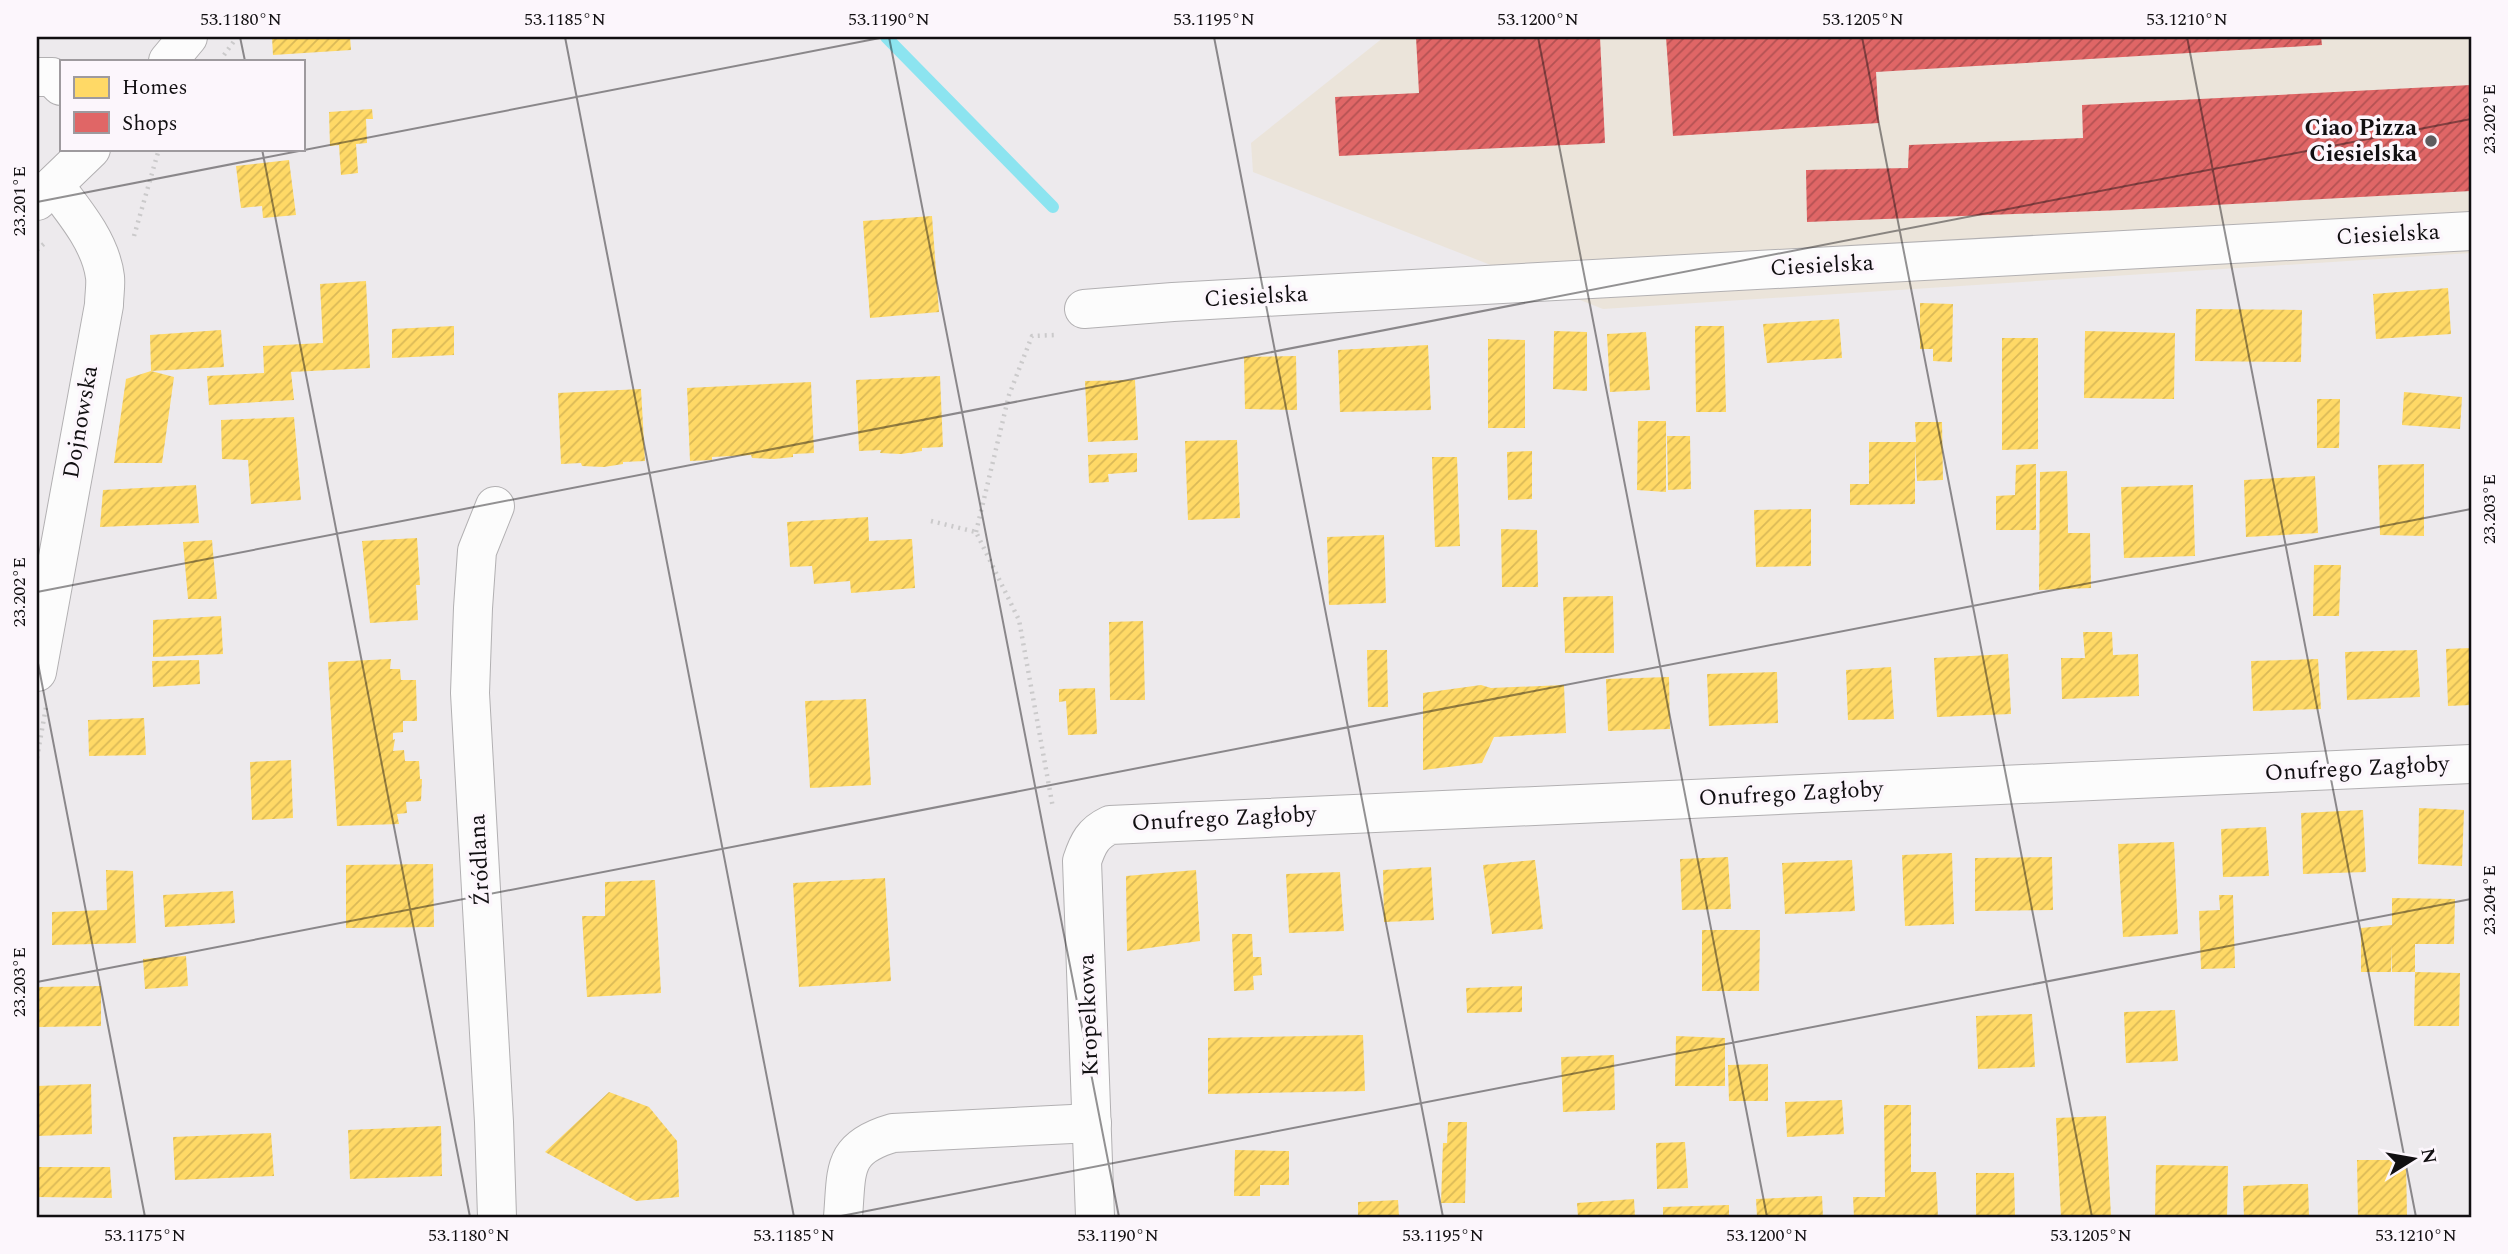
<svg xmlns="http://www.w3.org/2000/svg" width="2508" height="1254" viewBox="0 0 2508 1254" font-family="Spectral,serif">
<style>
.commercial{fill:#ebe4da}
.homes{fill:url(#homes-hatch)}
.shops{fill:url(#shops-hatch)}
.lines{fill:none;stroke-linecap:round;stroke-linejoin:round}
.stream{stroke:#8ce4f0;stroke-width:12}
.minor-casing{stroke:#b2b0b2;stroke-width:40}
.highway-casing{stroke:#b2b0b2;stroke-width:40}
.path{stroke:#cbcacb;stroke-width:4.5;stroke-dasharray:2 5;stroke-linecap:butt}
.minor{stroke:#fcfcfc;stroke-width:38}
.highway{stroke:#fcfcfc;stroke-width:38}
.ticks{fill:none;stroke:#110f11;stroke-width:2;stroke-opacity:0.45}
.poi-dot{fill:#5e5c5e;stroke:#fcf6fc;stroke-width:2.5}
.labels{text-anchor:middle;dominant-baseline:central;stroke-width:7;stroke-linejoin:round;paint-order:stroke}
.poi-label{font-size:23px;font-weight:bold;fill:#110f11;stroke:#fcf6fc;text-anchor:end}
.street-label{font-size:23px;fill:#110f11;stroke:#fcf6fc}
.neatline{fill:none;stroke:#110f11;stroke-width:2.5}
.ticks-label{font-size:18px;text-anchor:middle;fill:#110f11}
</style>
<defs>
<pattern id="homes-hatch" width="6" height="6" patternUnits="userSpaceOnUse" patternTransform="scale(1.75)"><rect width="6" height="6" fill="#ffd966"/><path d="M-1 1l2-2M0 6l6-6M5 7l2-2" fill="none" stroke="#dab957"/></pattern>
<pattern id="shops-hatch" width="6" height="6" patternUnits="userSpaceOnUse" patternTransform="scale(1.75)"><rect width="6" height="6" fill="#e06666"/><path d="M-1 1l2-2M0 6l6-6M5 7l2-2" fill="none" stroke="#b45253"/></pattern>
</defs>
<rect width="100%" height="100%" fill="#edeaed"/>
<path class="commercial" d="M1384,37H2471V253L1603,309L1253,172L1251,143Z"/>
<g class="homes">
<path d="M272,37H350L351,50L273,55Z"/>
<path d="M372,109L373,119H366L367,143L356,144L358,173L341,175L339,145L330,146L329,112Z"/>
<path d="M289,160L296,215L263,218L262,206L241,208L236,166Z"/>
<path d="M932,216L939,312L870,318L863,221Z"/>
<path d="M366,281L370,368L291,372L294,400L209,405L207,376L264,373L263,346L323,343L320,284Z"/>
<path d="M2448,288L2451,334L2376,339L2373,294Z"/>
<path d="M1920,303L1953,304L1952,362L1933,361V349H1920Z"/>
<path d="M2196,309L2302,310L2301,362L2195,361Z"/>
<path d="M1839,319L1842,358L1767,363L1763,324Z"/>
<path d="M454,326V355L392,358V329Z"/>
<path d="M1695,326H1724L1726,412H1696Z"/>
<path d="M221,330L224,367L151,371L174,377L162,463H114L126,379L151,371L150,335Z"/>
<path d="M1554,331L1587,332V391L1553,389Z"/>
<path d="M2085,331L2175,333L2174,399L2084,398Z"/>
<path d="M1646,332L1650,390L1610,392L1607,334Z"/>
<path d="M2002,338H2038V449L2002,450Z"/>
<path d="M1488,339L1525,340V428H1488Z"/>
<path d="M1428,345L1431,410L1340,412L1338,350Z"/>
<path d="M1296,356L1297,410L1245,409L1244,357Z"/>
<path d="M940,376L943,447L922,448V451L901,454L880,453L881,450L859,451L856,380Z"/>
<path d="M1135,380L1138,440L1088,442L1085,381Z"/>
<path d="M811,382L814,453L793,454V457L774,459L752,458L751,455L712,457V460L690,461L687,388Z"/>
<path d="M641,389L645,461L623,462V464L604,467L582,466L581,463L561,464L558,393Z"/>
<path d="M2404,392L2462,397L2460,429L2402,425Z"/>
<path d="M2317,399H2340L2339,448H2317Z"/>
<path d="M294,417L301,500L251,504L248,460L222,459L221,420Z"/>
<path d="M1638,421H1666V492L1637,490Z"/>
<path d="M1915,422H1942L1943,480L1917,481L1915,446V504L1850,505V484H1869V442H1916Z"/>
<path d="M1667,436H1690L1691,489L1668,490Z"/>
<path d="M1237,440L1240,518L1188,520L1185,441Z"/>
<path d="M1532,451V499L1508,500L1507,452Z"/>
<path d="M1137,453V472L1108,474L1109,482L1089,483L1088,455Z"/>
<path d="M1432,457H1457L1460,546L1435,547Z"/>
<path d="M2036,464V530H1996V496L2015,495L2016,465Z"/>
<path d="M2424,464V536L2380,535L2378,465Z"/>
<path d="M2067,471L2068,533H2090L2091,588L2039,590L2040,472Z"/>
<path d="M2315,476L2318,533L2246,537L2244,480Z"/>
<path d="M196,485L199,523L100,527L103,490Z"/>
<path d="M2193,485L2195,556L2124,558L2121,487Z"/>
<path d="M1811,509V566L1756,567L1754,510Z"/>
<path d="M868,517L869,541L912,539L915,588L851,593L850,581L814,584L812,566L790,567L787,522Z"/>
<path d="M1501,529L1537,530L1538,587H1502Z"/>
<path d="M1384,535L1386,603L1329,605L1327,537Z"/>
<path d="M417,538L420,585H416L418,620L370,623L362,541Z"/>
<path d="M212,540L217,599H188L183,542Z"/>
<path d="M2314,565H2341L2339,616H2313Z"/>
<path d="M1613,596L1614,653H1565L1563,597Z"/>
<path d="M221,616L223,654L153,657V620Z"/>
<path d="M1143,621L1145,700H1110L1109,622Z"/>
<path d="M2083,632H2112L2113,655L2138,654L2139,696L2062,699L2061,658H2085Z"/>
<path d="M2471,648V705L2448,706L2446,649Z"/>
<path d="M1367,650H1387L1388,707H1368Z"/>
<path d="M2417,650L2420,697L2347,700L2345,652Z"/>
<path d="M2008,654L2011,714L1937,717L1934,658Z"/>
<path d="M391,659L390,669H400L401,680H416L417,721H403V732L393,733V740L395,739L393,751L404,750L405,761H419L420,779H422L421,801L406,802L407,813L397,814L399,824L337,826L328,662Z"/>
<path d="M2318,659L2321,709L2253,711L2251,661Z"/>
<path d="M199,660L200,684L153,687L152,661Z"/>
<path d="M1891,667L1894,719L1848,720L1846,670Z"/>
<path d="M1777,672L1778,723L1709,726L1707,674Z"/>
<path d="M1669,677L1670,729L1608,731L1606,679Z"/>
<path d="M1481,685L1491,688L1564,685L1566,733L1494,737L1482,763L1423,770V693Z"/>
<path d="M1095,688L1097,734L1068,735L1066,701L1059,702V689Z"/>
<path d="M866,699L871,785L810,788L805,701Z"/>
<path d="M144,718L146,755L89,756L88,720Z"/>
<path d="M291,760L293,818L252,820L250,762Z"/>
<path d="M2419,808L2464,810L2462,866L2418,864Z"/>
<path d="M2363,810L2366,872L2303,874L2301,813Z"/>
<path d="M2266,827L2269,876L2223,877L2221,829Z"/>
<path d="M2174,842L2178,934L2123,937L2118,844Z"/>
<path d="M1952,853L1954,924L1905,926L1902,855Z"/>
<path d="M1728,857L1731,909L1682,910L1680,859Z"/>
<path d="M2052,857L2053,910L1975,911V858Z"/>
<path d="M1535,860L1543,929L1492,934L1483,865Z"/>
<path d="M1852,860L1855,911L1785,914L1782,863Z"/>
<path d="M433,864L434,927L346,928V865Z"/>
<path d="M1431,867L1434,920L1384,922L1383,870Z"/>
<path d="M106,870L133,871L136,943L52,945V912L107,910Z"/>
<path d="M1196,870L1200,941L1127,951L1126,876Z"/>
<path d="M1340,872L1344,931L1289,933L1286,874Z"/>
<path d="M885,878L891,981L799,987L793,883Z"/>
<path d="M655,880L661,993L587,997L582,916H605V882Z"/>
<path d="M233,891L235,923L165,927L163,895Z"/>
<path d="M2219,895H2233L2235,968L2201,969L2199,911L2220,910Z"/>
<path d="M2392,898L2455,899L2454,944H2415V972H2392L2391,945V972H2361V928L2392,925Z"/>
<path d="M1702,930H1760L1759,991H1702Z"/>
<path d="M1232,934H1252L1253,957H1261L1262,975L1253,976L1254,990L1234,991Z"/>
<path d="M186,956L188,986L145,989L143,959Z"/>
<path d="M2415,972L2460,973L2459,1026H2414Z"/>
<path d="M101,986V1026L38,1027L37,987Z"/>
<path d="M1522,986V1012L1467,1013L1466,988Z"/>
<path d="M2175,1010L2178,1061L2126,1063L2124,1012Z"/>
<path d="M2032,1014L2035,1067L1978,1069L1976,1016Z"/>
<path d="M1363,1035L1365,1091L1208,1094V1038Z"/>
<path d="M1676,1036L1725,1038V1086H1675Z"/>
<path d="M1614,1055L1615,1110L1563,1112L1561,1057Z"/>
<path d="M1768,1064V1101H1729L1728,1065Z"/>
<path d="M91,1084L92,1134L37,1136V1086Z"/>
<path d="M609,1092L649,1107L677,1141L679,1197L636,1201L545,1152Z"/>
<path d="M1842,1100L1844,1134L1787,1137L1785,1102Z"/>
<path d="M1884,1105H1911V1172H1936L1938,1217H1854L1853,1197H1885Z"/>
<path d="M2106,1116L2111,1217H2061L2056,1118Z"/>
<path d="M1448,1122H1467L1465,1203H1441L1443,1143H1447Z"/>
<path d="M441,1126L442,1176L350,1179L348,1130Z"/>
<path d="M271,1133L274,1176L175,1180L173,1137Z"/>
<path d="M1685,1142L1688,1188L1657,1189L1656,1143Z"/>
<path d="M1235,1150L1289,1151V1185H1260V1196H1234Z"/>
<path d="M2357,1160H2406L2407,1217H2358Z"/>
<path d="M2156,1165L2228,1166L2227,1217H2155Z"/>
<path d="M37,1167H110L112,1198L37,1197Z"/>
<path d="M1976,1173H2014L2015,1217H1976Z"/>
<path d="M2289,1184H2308L2309,1217H2244L2243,1186Z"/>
<path d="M1822,1196L1823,1217H1757L1756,1199Z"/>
<path d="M1634,1199L1635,1217H1578L1577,1203Z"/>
<path d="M1398,1200L1399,1217H1358V1202Z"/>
<path d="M1729,1205V1217H1663V1207Z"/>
</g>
<g class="shops">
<path d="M1416,37H1600L1605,143L1339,156L1335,97L1419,93Z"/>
<path d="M1666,37H2321L2322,45L1876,72L1879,123L1673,136Z"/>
<path d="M2471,85V191L2122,210L1807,222L1806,170L1908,168L1909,145L2083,138L2082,105Z"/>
</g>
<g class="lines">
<path class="stream" d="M886,37L1053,207"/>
<g class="minor-casing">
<g id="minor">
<path d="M37,77H52L61,86"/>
<path d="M1084,309L1173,302L2471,231"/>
<path d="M495,506L477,551L473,608L470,693L494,1122L497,1217"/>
<path d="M37,672L104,305C104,296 106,286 105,277C101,243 74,211 54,185"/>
<path d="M843,1217C847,1170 841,1148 893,1133L1092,1123"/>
<path d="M1095,1217L1082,861C1088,843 1093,833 1110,825L2471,764"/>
</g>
</g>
<g class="highway-casing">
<g id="highway">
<path d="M168,61L188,37"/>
<path d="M37,201L91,149"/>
</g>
</g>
<g class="path">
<path d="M224,55L237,37"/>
<path d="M134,236L159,149"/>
<path d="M37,250L47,241"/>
<path d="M931,521L976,532L1019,620L1053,808"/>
<path d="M976,532L1009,395L1032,336L1055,335"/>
<path d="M37,758L46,707"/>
</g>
<use href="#minor" class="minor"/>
<use href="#highway" class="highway"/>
</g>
<path class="ticks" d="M240,37L245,61M565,37L794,1217M889,37L1119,1217M1214,37L1443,1217M1538,37L1767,1217M1862,37L2092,1217M2187,37L2416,1217M262,149L470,1217M37,202L885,37M37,592L2471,119M37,658L145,1217M37,982L2471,509M836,1217L2471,899"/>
<circle class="poi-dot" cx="2431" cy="141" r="7"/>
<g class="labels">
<g class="poi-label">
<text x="2417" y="128">Ciao Pizza<tspan x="2417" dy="26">Ciesielska</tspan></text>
</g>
<g class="street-label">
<text transform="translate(2388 235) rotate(-3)">Ciesielska</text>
<text transform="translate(1822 266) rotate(-3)">Ciesielska</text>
<text transform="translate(1256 297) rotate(-3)">Ciesielska</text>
<text transform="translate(81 422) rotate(-80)">Dojnowska</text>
<text transform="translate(2357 769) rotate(-3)">Onufrego Zagłoby</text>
<text transform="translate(1791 794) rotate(-3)">Onufrego Zagłoby</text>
<text transform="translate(1224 819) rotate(-3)">Onufrego Zagłoby</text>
<text transform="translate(480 860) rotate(-93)">Źródlana</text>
<text transform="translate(1089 1015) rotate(-92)">Kropelkowa</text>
</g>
</g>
<rect width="2508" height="1254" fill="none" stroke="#fcf6fc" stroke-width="77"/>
<rect x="60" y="60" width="245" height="91" fill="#fcf6fc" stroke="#9e9a9e" stroke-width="2"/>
<rect x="74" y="77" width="35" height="21" fill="#ffd966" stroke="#9e9a9e" stroke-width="2"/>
<text x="122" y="94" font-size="21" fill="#110f11">Homes</text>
<rect x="74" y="112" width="35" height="21" fill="#e06666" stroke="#9e9a9e" stroke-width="2"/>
<text x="122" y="130" font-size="21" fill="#110f11">Shops</text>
<g transform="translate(2413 1159) rotate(79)" stroke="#fcf6fc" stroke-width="5" paint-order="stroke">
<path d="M0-5L12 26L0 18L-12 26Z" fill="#110f11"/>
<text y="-10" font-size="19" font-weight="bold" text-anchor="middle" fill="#110f11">N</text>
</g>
<rect x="38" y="38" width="2432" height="1178" class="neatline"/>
<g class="ticks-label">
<text x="241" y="25">53.1180°N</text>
<text x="565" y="25">53.1185°N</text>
<text x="889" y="25">53.1190°N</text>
<text x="1214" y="25">53.1195°N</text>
<text x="1538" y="25">53.1200°N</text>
<text x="1863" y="25">53.1205°N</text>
<text x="2187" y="25">53.1210°N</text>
<text transform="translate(2489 119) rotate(-90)" y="6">23.202°E</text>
<text transform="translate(19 201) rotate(-90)" y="6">23.201°E</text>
<text transform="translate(2489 509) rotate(-90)" y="6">23.203°E</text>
<text transform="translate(19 592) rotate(-90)" y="6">23.202°E</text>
<text transform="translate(2489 900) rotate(-90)" y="6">23.204°E</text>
<text transform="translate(19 982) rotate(-90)" y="6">23.203°E</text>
<text x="145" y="1241">53.1175°N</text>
<text x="469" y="1241">53.1180°N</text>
<text x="794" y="1241">53.1185°N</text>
<text x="1118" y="1241">53.1190°N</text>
<text x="1443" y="1241">53.1195°N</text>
<text x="1767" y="1241">53.1200°N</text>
<text x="2091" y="1241">53.1205°N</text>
<text x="2416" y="1241">53.1210°N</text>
</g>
</svg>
